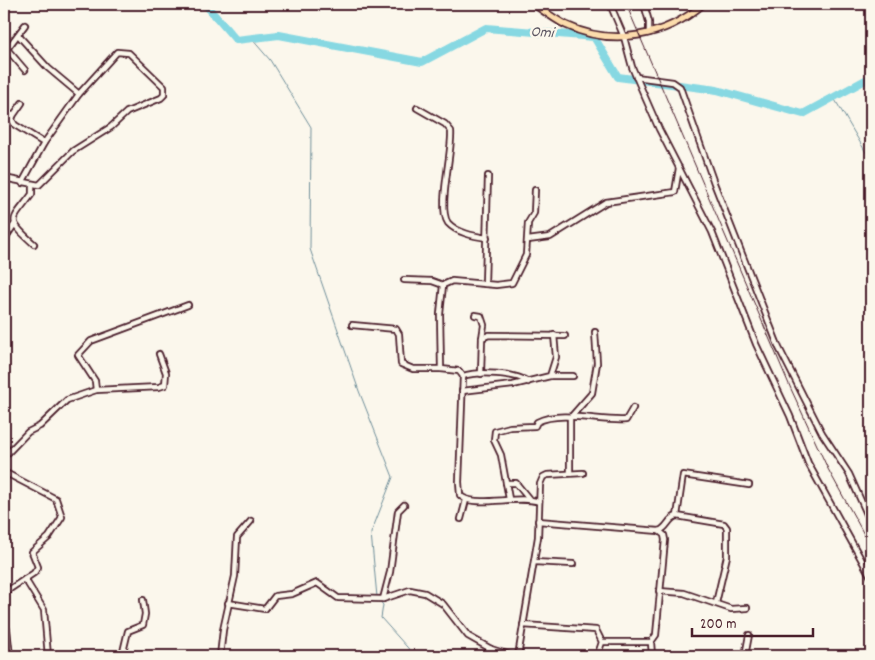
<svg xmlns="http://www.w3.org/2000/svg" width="875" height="660" viewBox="0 0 875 660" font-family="Dekko,sans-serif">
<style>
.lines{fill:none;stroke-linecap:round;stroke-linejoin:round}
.stream{stroke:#6f8e99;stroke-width:1}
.river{stroke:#87d8e2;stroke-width:8}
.minor-casing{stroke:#4a1f2b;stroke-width:8}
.major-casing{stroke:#4a1f2b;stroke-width:9}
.minor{stroke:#fbf7ec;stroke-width:4.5}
.major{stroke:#fcdcac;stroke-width:5.5}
.rail{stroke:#4a1f2b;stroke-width:1}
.labels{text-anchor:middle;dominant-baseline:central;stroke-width:5;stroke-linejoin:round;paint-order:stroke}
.water-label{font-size:16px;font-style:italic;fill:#5c5662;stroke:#fbf7ec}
</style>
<rect width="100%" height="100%" fill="#fbf7ec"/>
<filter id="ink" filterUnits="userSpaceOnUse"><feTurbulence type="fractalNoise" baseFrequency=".02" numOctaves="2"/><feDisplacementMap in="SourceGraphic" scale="10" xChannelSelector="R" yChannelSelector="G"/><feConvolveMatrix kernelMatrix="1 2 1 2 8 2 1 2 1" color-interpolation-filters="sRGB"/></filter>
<g filter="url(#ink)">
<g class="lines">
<g class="stream">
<path d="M251,38L270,60L311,127L310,249L359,391L393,477L371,533L377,597"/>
<path d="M834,98L871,161"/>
<path d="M380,601L383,605L381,618L415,656"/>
</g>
<path class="river" d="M205,4L236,40L279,35L422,62L486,28L594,37L618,77L717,90L803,114L871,77"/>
<g class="minor-casing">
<g id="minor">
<path d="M610,4L624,37L632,67L641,88L659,129L712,232L756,344L790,416L808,463L871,577"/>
<path d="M644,4L649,22V33"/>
<path d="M18,35L48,68L79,94"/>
<path d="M7,49L25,70"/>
<path d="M4,53L25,25"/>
<path d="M636,77L673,82L680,87L714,183L779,348L822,433L849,474L871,523"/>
<path d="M417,108L445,124L451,131C453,150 437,209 448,223C457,233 474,236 487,238"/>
<path d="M4,111L13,116L12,120L15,125L44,143"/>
<path d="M13,116L22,103"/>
<path d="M4,178L39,185L73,151L111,127L127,112L161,98L164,95V87L129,53L117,52L79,94L44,143L22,183"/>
<path d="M32,186V194C12,222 5,218 34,244"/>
<path d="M535,190L534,213L528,223L526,255L512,283L496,285L452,281L443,285L440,314L441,369L459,371L463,376L459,482L460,495C471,509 519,494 539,502"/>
<path d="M4,240L14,225"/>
<path d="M528,240L550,237L606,202L675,192L679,168"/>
<path d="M404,280L432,281L443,285"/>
<path d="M485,284L488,176"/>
<path d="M475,315L481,316L484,325L482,338"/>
<path d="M352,325L396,329L399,334L401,364L413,369H441"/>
<path d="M481,374L482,338L489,335L565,336"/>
<path d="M463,376C477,371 517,373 528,382"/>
<path d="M550,376H573"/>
<path d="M96,390L95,381L78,355L91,341L188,305"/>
<path d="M462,391L513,385L550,376L556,357L554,335"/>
<path d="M4,457L28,432L40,426L67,400L96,390L159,387L165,385L166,373L159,354"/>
<path d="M4,472L56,499L62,517L49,537L32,552L38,567L34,573L4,593"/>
<path d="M570,473V418L592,393L597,363L595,332"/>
<path d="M506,483H516L529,499"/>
<path d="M509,499L501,455L494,440L495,431L510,427L535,426L537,422C561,410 601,422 626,420L633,408"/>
<path d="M677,516L683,475L749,485"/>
<path d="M461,519L466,500"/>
<path d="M538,521L659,531C668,528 668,518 677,516L724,524L727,528V556L716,603"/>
<path d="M534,562L573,564"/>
<path d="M25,579L44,610L48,656"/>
<path d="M659,591L684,593L731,609L747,608"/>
<path d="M383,599L390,572L398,511L404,505"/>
<path d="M228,603L265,609L275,596L292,594L317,583L338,598L383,599L410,590L425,593L443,604L468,636L491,649L513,656"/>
<path d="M4,621L7,630L10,656"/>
<path d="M523,625L596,630L602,642L598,654"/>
<path d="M602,642H651L656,635L665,540L664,535L659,531"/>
<path d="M651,642L652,656"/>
<path d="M122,656L128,631L143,625L145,614L143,600"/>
<path d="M220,656L223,630L235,576L237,537L251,521"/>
<path d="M485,656L491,649"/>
<path d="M518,656L538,537L540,484L543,477L547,475L583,473"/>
<path d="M745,656L749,635"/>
</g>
</g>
<g class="major-casing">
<path id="major" d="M534,4C544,11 554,19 566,25C612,47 666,37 703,4"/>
</g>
<use href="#minor" class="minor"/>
<use href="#major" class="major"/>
<path class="rail" d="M626,4L791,389L828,469L871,547"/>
</g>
</g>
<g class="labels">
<g class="water-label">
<text transform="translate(542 33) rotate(4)">Omi</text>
</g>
</g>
<rect width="875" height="660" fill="none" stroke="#fbf7ec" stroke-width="20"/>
<rect x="10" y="10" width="855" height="640" fill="none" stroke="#4a1f2b" stroke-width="2" filter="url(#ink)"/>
<path d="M692 628v8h121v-8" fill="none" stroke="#4a1f2b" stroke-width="2.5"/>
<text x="700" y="628" font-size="15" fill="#4a1f2b" stroke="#fbf7ec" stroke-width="4" paint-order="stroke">200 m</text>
</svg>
